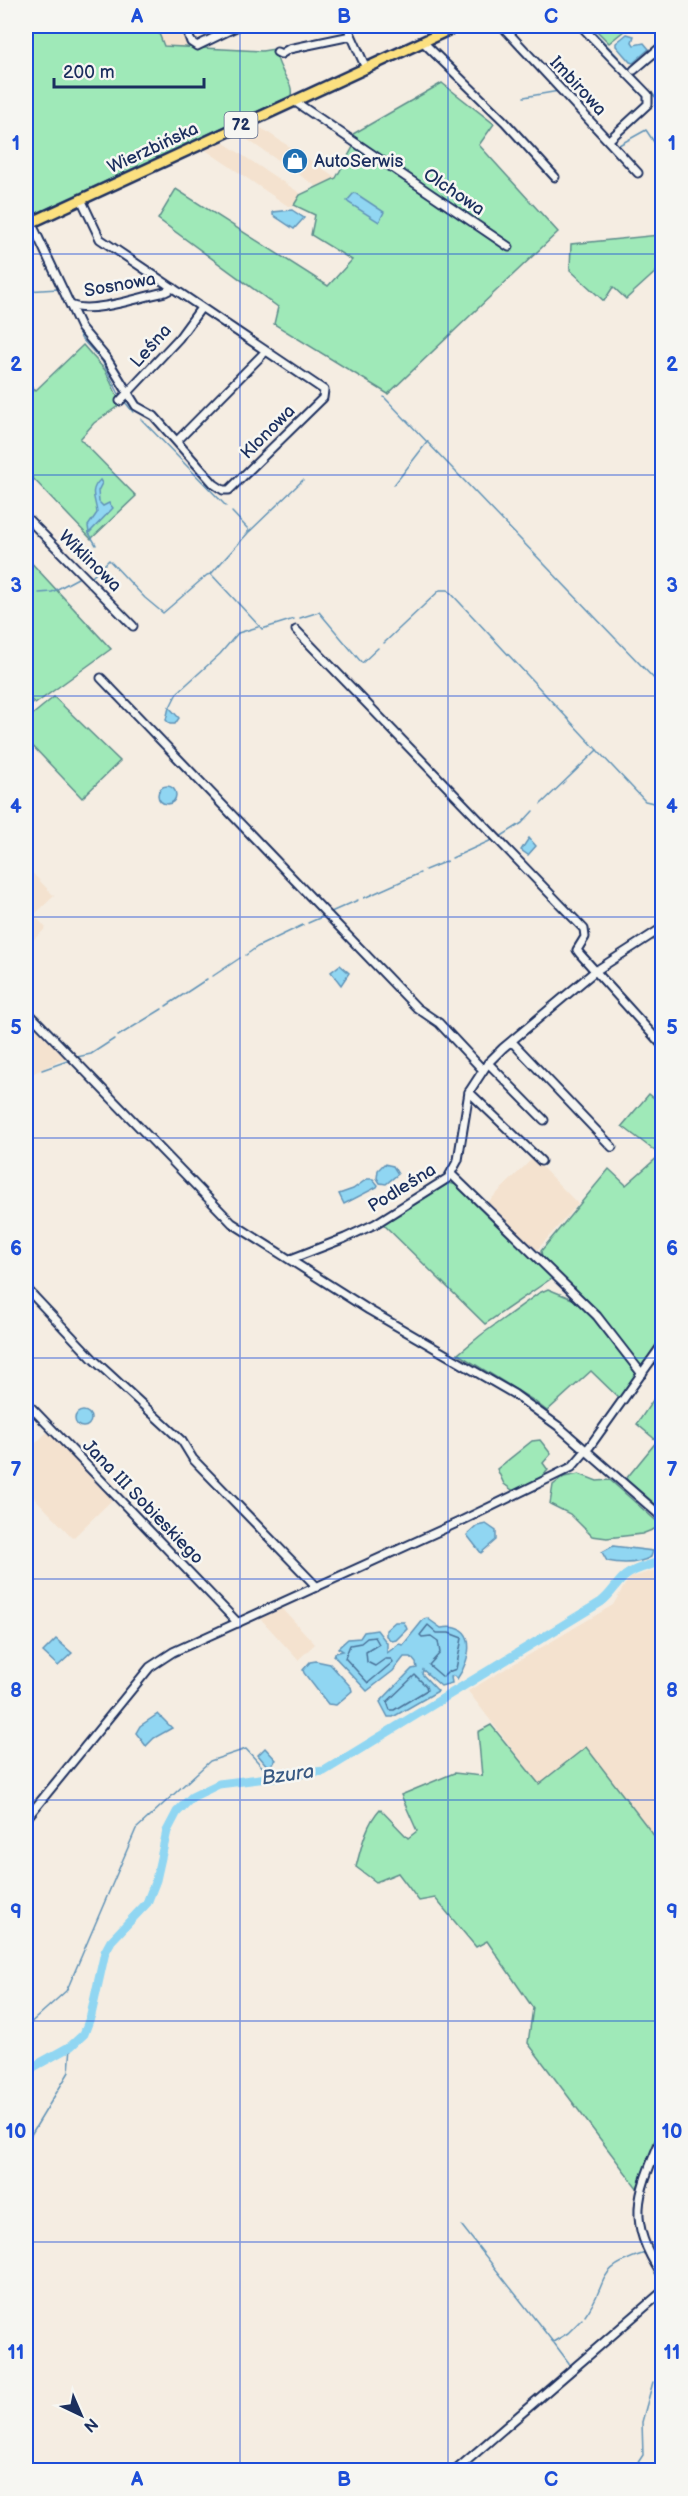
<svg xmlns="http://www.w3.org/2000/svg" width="688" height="2496" viewBox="0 0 688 2496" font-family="'Balsamiq Sans',sans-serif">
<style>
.built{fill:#f4e2cf}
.green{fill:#9fe9b8;stroke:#5d8c8b;stroke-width:1.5}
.water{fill:#90d6f2;stroke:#6193b7;stroke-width:1.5}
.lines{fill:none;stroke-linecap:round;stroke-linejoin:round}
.shore{stroke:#4a7299;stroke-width:1.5}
.stream{stroke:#6193b7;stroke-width:1.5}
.river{stroke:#90d6f2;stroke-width:9}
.minor-casing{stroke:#1b2f5e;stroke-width:11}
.major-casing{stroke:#1b2f5e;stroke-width:14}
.minor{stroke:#f6f6f2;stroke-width:7}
.major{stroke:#fbe080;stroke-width:9}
.grid{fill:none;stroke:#1d4ed8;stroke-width:1.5;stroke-opacity:0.55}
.labels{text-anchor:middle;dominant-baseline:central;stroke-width:5;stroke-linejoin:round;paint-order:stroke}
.shield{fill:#f6f6f2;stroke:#5d6b8a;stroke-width:1.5}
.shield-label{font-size:16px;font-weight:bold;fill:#1b2f5e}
.street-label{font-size:18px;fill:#1b2f5e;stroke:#f6f6f2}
.poi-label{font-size:18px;fill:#1b2f5e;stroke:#f6f6f2;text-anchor:start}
.water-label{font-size:20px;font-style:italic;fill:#385983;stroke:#f6f6f2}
.neatline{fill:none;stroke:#1d4ed8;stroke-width:2}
.grid-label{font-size:20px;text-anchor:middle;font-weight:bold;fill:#1d4ed8}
</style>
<rect width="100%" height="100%" fill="#f5ede2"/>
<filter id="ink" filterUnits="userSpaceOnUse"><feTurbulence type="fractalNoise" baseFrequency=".0167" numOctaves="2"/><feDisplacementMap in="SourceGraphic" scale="12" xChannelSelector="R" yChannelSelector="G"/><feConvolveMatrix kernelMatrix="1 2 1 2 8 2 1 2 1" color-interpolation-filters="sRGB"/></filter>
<g filter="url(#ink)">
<g class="built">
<path d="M156,26H181L189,48L163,46Z"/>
<path d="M258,126L352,188L341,203L239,134Z"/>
<path d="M221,141L315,203L288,206L204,149Z"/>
<path d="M26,866L54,896L34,915L46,928L30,943L26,939Z"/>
<path d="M26,1017L65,1058L26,1077Z"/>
<path d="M533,1158L578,1204L536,1251L528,1248L486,1204Z"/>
<path d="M49,1430L114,1498L73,1538L26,1489V1453Z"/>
<path d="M662,1568V1846L586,1748L539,1784L468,1691L613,1605L627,1581L632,1577Z"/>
<path d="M282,1608L315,1644L298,1660L260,1618Z"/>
</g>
<g class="green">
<path d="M26,26H156L164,46L262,51L274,49C276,55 278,62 281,68C285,79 293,83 291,96L26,218Z"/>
<path d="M592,26H630L609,43Z"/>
<path d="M442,83L494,124L479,145L558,232L388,394L274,324L278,307L158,219L176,189L328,286L352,260L311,235L315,215L294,205L300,195L336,178L353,147V134Z"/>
<path d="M659,235V269L626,299L613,287L604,301L570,270L571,244Z"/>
<path d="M83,345L105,370L121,404L94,423L80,439L136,496L91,539L26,471V381L35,391Z"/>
<path d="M26,557L111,649L35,704L26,694Z"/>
<path d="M54,697L120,761L82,798L26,739V720Z"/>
<path d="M662,1089V1336L641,1368L599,1314L542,1257L541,1251L609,1169L626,1185L660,1155L622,1126L649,1094L654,1098Z"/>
<path d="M449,1183L461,1186L552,1278L485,1324L383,1224Z"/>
<path d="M548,1289L577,1301L584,1307L637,1375L620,1399L591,1371L547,1411L533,1400L458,1354L481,1335L539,1293Z"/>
<path d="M657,1394H662V1498L655,1504L626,1479L657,1441L637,1424Z"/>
<path d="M540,1440L551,1454L543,1463L548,1470L541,1478L515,1492L504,1484L497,1469L532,1441Z"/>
<path d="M579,1474L597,1481L610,1480L662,1526L642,1534L607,1538L592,1536L570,1514L550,1504L553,1485L564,1477Z"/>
<path d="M491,1725L539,1784L586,1747L662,1846V2124L637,2188L528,2043L533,2008L487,1941L476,1947L435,1898L419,1901L398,1873L376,1882L356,1867C361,1848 366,1824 380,1809L408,1838L417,1831L401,1795L454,1773L482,1776L478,1732Z"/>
</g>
<g class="water">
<path d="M627,34L634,36L632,42L634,45L644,43L649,49L633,63L630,62L616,46V43Z"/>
<path d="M355,193L384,212L379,222L349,203L347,201L353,194Z"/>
<path d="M292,210L304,218L294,229L273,215V212Z"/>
<path d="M100,480L102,483L98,491L99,502L103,506L109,503L113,508L89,533L88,526L97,513C96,500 88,491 100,480Z"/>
<path d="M169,707L179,718L175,724H170L166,720Z"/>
<circle cx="167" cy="795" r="9"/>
<path d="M529,838L536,846L528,855L521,850Z"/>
<path d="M340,965L349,973L341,985L331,972Z"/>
<path d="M384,1164L393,1166L398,1174L386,1184L380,1183L377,1178L378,1170Z"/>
<path d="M367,1179H373L378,1185L377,1187L344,1204L339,1194L353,1189Z"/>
<circle cx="83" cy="1419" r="8"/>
<path d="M486,1524L496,1531V1540L481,1553L467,1535L477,1526Z"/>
<path d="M613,1546L653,1551L651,1557C638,1564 621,1564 607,1561L602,1552Z"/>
<path d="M427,1618L441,1628C478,1621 472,1659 457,1679L454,1676L451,1677L452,1683L441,1686L423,1670L422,1674L438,1691L393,1717H388L380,1702L412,1669L417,1668L416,1663L411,1657H404L393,1671L367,1691L334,1656L335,1653L343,1651L338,1648L348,1639L360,1638L364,1632L377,1630L387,1643V1653L399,1644L403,1645L424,1619Z"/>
<path d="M395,1622H404L407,1629L396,1640L392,1641L386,1636V1630Z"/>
<path d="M56,1639L72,1653L58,1666L43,1652Z"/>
<path d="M316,1661L330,1664L351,1687L352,1691L336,1705L328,1704L304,1673L303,1670L310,1662Z"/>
<path d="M158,1714L172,1728L154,1738L146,1746L136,1733L140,1726Z"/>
<path d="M265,1748L276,1760L268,1767L258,1755Z"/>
</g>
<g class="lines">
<g class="shore">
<path d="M428,1625L437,1633H449L462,1638L456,1669L448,1672L443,1677L429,1665L440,1653L438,1641L431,1636L422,1637L420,1635Z"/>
<path d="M375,1637L379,1644L366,1652L367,1662L375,1666L385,1659H391L393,1662L368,1683L345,1658L350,1645L361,1643L367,1638Z"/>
<path d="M415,1675L426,1686L427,1690L394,1710H390L387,1702Z"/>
</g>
<g class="stream">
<path d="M589,26L662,104"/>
<path d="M524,97L559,91"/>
<path d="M619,145L646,130L662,154"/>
<path d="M26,291L58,289L61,293"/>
<path d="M67,306L81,338L102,361L120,396"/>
<path d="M384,397L662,687"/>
<path d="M125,402L133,412"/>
<path d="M141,419L226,506"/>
<path d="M394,485L428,441"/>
<path d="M232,512L248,529V533L211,574L262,629L294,619"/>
<path d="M249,532L303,480"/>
<path d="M89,533L96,545"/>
<path d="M92,577L109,560L145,598L163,613L207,575L211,574"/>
<path d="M39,593L52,592L78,578"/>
<path d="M26,597L34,594"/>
<path d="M300,618L319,612L362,663L378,648"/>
<path d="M384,643L440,590H448L597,750"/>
<path d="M170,707L177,693L220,654L238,633L258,627"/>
<path d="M541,804L597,750L645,801L662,805"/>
<path d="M500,837L522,823L533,811"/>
<path d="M452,858L494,839"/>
<path d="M425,870L447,861"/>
<path d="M364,898L420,873"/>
<path d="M331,912L358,900"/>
<path d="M308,923L324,916"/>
<path d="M246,955L257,947L303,925"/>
<path d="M213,976L240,958"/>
<path d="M166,1006L207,979"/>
<path d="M118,1036L162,1009"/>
<path d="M77,1057L91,1054L114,1039"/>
<path d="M42,1070L70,1060"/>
<path d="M26,1078L28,1077"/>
<path d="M26,2027L66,1991L69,1985L136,1829L210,1761L246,1749L268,1773"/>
<path d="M26,2143L69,2072L71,2046"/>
<path d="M462,2226L553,2342L568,2333L582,2319"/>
<path d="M652,2250L662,2243"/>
<path d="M585,2316C611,2280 592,2270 645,2253"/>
<path d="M656,2378L662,2376"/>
<path d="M531,2401L569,2367V2363L554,2343"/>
<path d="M633,2470L643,2455L642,2422L653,2382"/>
</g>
<path class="river" d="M26,2071L71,2046L84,2034L91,2015L105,1952L111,1941L147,1903L156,1880L167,1831L177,1812L192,1797L219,1784L324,1771L601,1602C609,1596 613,1589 620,1581C630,1569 648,1566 662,1561"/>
<g class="minor-casing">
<g id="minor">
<path d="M185,26L191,42L197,46L238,26"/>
<path d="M347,26L366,68"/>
<path d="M502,26L638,173"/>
<path d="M581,26L648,95V104L609,140"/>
<path d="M423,42L505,122L555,177"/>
<path d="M277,52L281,54L289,49L351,36"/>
<path d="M634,70L662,46"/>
<path d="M294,101L509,247"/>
<path d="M31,222L81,328L107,359L136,406L154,416L214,484L223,490H229L323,398L324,390L100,239L81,199"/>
<path d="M71,305C90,315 144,296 165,292L173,288"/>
<path d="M120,401L179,338L201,308"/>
<path d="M177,441L265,352"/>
<path d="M26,517L133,626"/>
<path d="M296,630L584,929L585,937L577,950L580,954L662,1045"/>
<path d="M101,678L417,1008L439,1023L483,1070"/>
<path d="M26,1010L232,1223L369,1310L514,1394L558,1426L662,1517"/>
<path d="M510,1043L514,1044L612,1147"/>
<path d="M488,1063L544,1120"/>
<path d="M469,1092L541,1161"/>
<path d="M452,1175L597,1316L642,1374"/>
<path d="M291,1259L345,1238L375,1224L448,1178L458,1160L469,1092L488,1063L503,1048L594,972L662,928"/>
<path d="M26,1288L93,1359L182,1441L193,1459L317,1587"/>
<path d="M26,1402L238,1623"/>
<path d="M26,1819L150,1667L173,1652L459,1522L572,1467L590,1446L662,1345"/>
<path d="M662,2136C638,2194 625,2219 662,2275"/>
<path d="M456,2470L662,2292"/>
</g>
</g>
<g class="major-casing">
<path id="major" d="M26,225L457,26"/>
</g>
<use href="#minor" class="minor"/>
<use href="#major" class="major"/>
</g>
</g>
<path class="grid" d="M240,26V2470M448,26V2470M26,254H662M26,475H662M26,696H662M26,917H662M26,1138H662M26,1358H662M26,1579H662M26,1800H662M26,2021H662M26,2242H662"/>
<defs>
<g id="shop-disc" transform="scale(1.35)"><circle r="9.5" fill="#1f6fb2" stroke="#f6f6f2"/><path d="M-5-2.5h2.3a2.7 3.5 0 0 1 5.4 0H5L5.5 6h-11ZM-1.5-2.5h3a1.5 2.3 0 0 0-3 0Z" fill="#fff"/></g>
</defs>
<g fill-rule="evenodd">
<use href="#shop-disc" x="295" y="161"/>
</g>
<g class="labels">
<rect class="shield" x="224.5" y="112" width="33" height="26" rx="4.5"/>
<g class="shield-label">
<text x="241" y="125">72</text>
</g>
<g class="street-label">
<text transform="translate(578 86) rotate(47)">Imbirowa</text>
<text transform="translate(153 148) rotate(-25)">Wierzbińska</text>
<text transform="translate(454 192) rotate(34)">Olchowa</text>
<text transform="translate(120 285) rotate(-10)">Sosnowa</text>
<text transform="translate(151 346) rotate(-48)">Leśna</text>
<text transform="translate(268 432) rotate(-45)">Klonowa</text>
<text transform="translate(90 561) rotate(44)">Wiklinowa</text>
<text transform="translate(402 1188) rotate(-32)">Podleśna</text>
<text transform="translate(143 1502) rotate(46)">Jana III Sobieskiego</text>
</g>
<g class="poi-label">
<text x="314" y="161">AutoSerwis</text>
</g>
<g class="water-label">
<text transform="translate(288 1775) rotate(-8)">Bzura</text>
</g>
</g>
<rect width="688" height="2496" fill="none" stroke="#f6f6f2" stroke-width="66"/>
<g transform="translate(81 2415) rotate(136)" stroke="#f6f6f2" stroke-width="4.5" paint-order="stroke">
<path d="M0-4.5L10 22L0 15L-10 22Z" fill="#1b2f5e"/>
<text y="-9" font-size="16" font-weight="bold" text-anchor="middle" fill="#1b2f5e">N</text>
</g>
<path d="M54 78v9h150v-9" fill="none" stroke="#1b2f5e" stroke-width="3"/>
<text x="63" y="78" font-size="18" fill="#1b2f5e" stroke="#f6f6f2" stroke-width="4.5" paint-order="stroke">200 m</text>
<rect x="33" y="33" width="622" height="2430" class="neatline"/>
<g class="grid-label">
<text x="137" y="23">A</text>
<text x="344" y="23">B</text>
<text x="551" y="23">C</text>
<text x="16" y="150">1</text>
<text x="672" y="150">1</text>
<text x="16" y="371">2</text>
<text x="672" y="371">2</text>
<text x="16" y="592">3</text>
<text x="672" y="592">3</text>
<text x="16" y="813">4</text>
<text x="672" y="813">4</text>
<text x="16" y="1034">5</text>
<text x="672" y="1034">5</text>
<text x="16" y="1255">6</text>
<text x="672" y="1255">6</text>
<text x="16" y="1476">7</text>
<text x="672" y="1476">7</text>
<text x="16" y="1697">8</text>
<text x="672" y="1697">8</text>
<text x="16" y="1918">9</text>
<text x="672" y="1918">9</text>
<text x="16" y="2138">10</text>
<text x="672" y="2138">10</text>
<text x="16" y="2359">11</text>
<text x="672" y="2359">11</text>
<text x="137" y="2486">A</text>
<text x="344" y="2486">B</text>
<text x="551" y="2486">C</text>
</g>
</svg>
